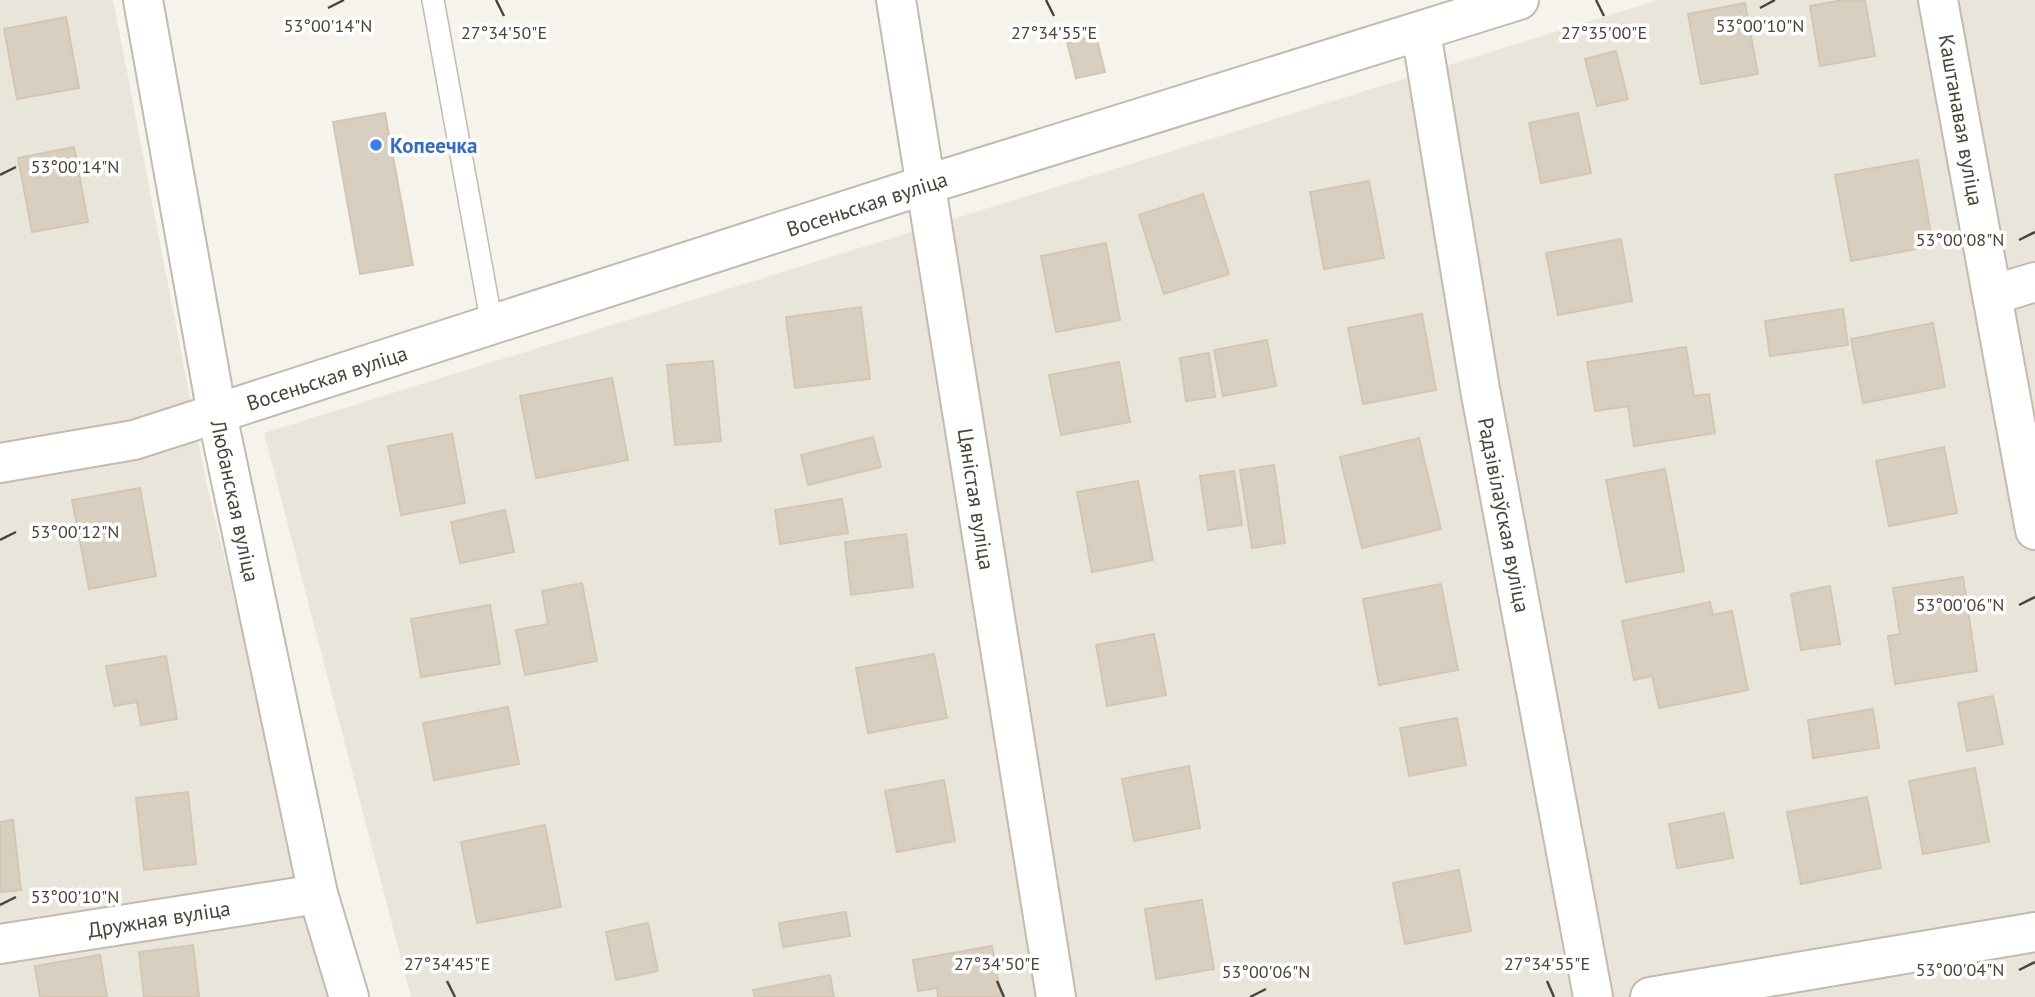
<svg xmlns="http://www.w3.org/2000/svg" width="2035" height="997" viewBox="0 0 2035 997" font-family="'PT Sans',sans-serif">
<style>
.residential{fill:#eae5da}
.building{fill:#d8cfc1;stroke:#d3c7b4;stroke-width:2}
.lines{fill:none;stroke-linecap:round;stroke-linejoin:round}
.lane-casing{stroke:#c2bbae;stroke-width:24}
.street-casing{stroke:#c2bbae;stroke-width:42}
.lane{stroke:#fff;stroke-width:21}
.street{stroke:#fff;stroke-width:38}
.ticks{fill:none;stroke:#4b4439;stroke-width:2.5}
.shop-dot{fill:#3f7fe0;stroke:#fff;stroke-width:2.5}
.labels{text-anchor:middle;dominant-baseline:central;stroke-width:7;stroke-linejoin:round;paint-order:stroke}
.street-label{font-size:21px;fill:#4b4439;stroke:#fff}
.shop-label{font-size:21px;font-weight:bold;fill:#366cbe;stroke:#fff;text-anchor:start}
.ticks-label{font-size:18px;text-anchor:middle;fill:#4b4439;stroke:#fff;stroke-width:7;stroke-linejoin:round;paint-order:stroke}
</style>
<rect width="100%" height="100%" fill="#f6f3ec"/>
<g class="residential">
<path d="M0,0H113L207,486L331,997H0Z"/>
<path d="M1658,0H2035V997H411L264,433Z"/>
</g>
<g class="building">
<path d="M1843,0H1865L1875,56L1820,66L1810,6Z"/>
<path d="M1745,3L1758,74L1701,84L1688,14Z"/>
<path d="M66,17L79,88L17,99L4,29Z"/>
<path d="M1096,36L1105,72L1076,78L1067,42Z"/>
<path d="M1616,51L1628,99L1597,106L1585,59Z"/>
<path d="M385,113L413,265L360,274L333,122Z"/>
<path d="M1578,113L1591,173L1541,183L1529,123Z"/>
<path d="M74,147L88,222L32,232L18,158Z"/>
<path d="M1918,160L1933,246L1851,261L1835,175Z"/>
<path d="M1369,181L1384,258L1324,269L1310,192Z"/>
<path d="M1203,194L1229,274L1164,294L1139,215Z"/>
<path d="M1621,239L1632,301L1558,315L1546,253Z"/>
<path d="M1106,243L1120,320L1056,332L1041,256Z"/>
<path d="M861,307L870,379L795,388L786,317Z"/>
<path d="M1843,309L1848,345L1770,356L1765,321Z"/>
<path d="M1422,314L1436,390L1363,404L1348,328Z"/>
<path d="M1933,323L1945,387L1863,403L1851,339Z"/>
<path d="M1267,340L1276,386L1223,396L1214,350Z"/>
<path d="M1686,347L1694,396L1709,394L1715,433L1634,446L1628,406L1595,411L1587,362Z"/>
<path d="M1209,353L1215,397L1186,401L1180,358Z"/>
<path d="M713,361L721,441L675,445L667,365Z"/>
<path d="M1119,362L1130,422L1061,435L1049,375Z"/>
<path d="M612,378L628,460L536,478L520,396Z"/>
<path d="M452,434L465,503L401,515L388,446Z"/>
<path d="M873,437L881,467L808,485L801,455Z"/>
<path d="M1419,438L1441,529L1362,548L1340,457Z"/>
<path d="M1944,447L1957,513L1889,526L1876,461Z"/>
<path d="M1274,465L1285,543L1252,548L1240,470Z"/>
<path d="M1665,469L1684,571L1626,582L1606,480Z"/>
<path d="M1234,471L1242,525L1208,530L1200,476Z"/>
<path d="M1138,481L1153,560L1092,572L1077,492Z"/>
<path d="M140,488L156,576L89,589L72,500Z"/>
<path d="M842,499L848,533L780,544L775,510Z"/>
<path d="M505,510L514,552L460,563L451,522Z"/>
<path d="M906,534L913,587L851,595L845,542Z"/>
<path d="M1963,577L1977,671L1895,684L1888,636L1900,634L1893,588Z"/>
<path d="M582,583L597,661L525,675L516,630L548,624L542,591Z"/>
<path d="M1441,584L1458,670L1379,685L1363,599Z"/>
<path d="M1830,586L1840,644L1801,650L1791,594Z"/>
<path d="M1710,602L1713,615L1732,611L1748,690L1659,708L1652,676L1634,680L1622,621Z"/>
<path d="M490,605L500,664L421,677L411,619Z"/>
<path d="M1154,634L1166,695L1107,706L1096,645Z"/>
<path d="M934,654L947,718L868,733L856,668Z"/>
<path d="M166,656L177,719L141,725L137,702L114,706L106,666Z"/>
<path d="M1993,696L2003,744L1967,751L1958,703Z"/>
<path d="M508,707L519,764L434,780L423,723Z"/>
<path d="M1873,709L1879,748L1813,758L1808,720Z"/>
<path d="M1457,718L1466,765L1409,776L1400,728Z"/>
<path d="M1189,766L1200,828L1134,841L1122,779Z"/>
<path d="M1975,768L1989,842L1923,854L1909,781Z"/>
<path d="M944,780L955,841L897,852L885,791Z"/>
<path d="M188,792L196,864L144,870L136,798Z"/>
<path d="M1867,797L1881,868L1801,884L1787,812Z"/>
<path d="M1724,813L1733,858L1677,868L1669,824Z"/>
<path d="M13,820L21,890L0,892V822Z"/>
<path d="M545,825L561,907L477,923L461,842Z"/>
<path d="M1459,870L1471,931L1405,944L1393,883Z"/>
<path d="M1202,900L1214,969L1156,979L1145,909Z"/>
<path d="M846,912L850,936L783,947L779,923Z"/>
<path d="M648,923L658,971L616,980L606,932Z"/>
<path d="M193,945L199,997H144L139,952Z"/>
<path d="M992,946L1001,997H938L937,988L918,991L913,960Z"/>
<path d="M100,955L107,997H40L35,966Z"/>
<path d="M830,975L834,997H755L753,990Z"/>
</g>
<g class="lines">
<g class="lane-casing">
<path id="lane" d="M433,0L492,325"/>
</g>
<g class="street-casing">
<g id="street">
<path d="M143,0L217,414L318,894L349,997"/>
<path d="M896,0L1056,997"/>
<path d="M1938,0L2035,530"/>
<path d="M1421,32L1480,389L1593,997"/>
<path d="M1993,295L2035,282"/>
<path d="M0,463L134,440L925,185L1519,0"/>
<path d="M0,944L318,894"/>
<path d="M1650,997L2035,932"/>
</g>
</g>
<use href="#lane" class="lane"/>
<use href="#street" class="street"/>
</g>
<path class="ticks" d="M496,0L504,16M1046,0L1054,16M1596,0L1604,16M328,8L344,0M1760,8L1775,0M0,175L16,167M2019,240L2035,232M0,540L16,532M2019,605L2035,597M0,905L16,897M2019,970L2035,962M447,981L455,997M997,981L1004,997M1547,981L1554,997M1250,997L1266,989"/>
<circle class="shop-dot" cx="376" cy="145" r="7"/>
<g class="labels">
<g class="street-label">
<text transform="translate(1961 120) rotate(80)">Каштанавая вуліца</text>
<text transform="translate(867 204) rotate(-18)">Восеньская вуліца</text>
<text transform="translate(327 378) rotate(-18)">Восеньская вуліца</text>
<text transform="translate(976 499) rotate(81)">Цяністая вуліца</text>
<text transform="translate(235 501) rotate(78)">Любанская вуліца</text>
<text transform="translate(1504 515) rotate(79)">Радзівілаўская вуліца</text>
<text transform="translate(159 919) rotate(-9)">Дружная вуліца</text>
</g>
<g class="shop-label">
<text x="390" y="145">Копеечка</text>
</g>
</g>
<g class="ticks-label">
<text x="328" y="32">53°00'14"N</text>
<text x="1760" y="32">53°00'10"N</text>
<text x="504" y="39">27°34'50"E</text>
<text x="1054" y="39">27°34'55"E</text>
<text x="1604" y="39">27°35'00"E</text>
<text x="75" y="173">53°00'14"N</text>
<text x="1960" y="246">53°00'08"N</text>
<text x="75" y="538">53°00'12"N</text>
<text x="1960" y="611">53°00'06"N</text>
<text x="75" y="903">53°00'10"N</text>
<text x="447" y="970">27°34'45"E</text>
<text x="997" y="970">27°34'50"E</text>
<text x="1547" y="970">27°34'55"E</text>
<text x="1960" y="976">53°00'04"N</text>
<text x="1266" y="978">53°00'06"N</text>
</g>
</svg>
